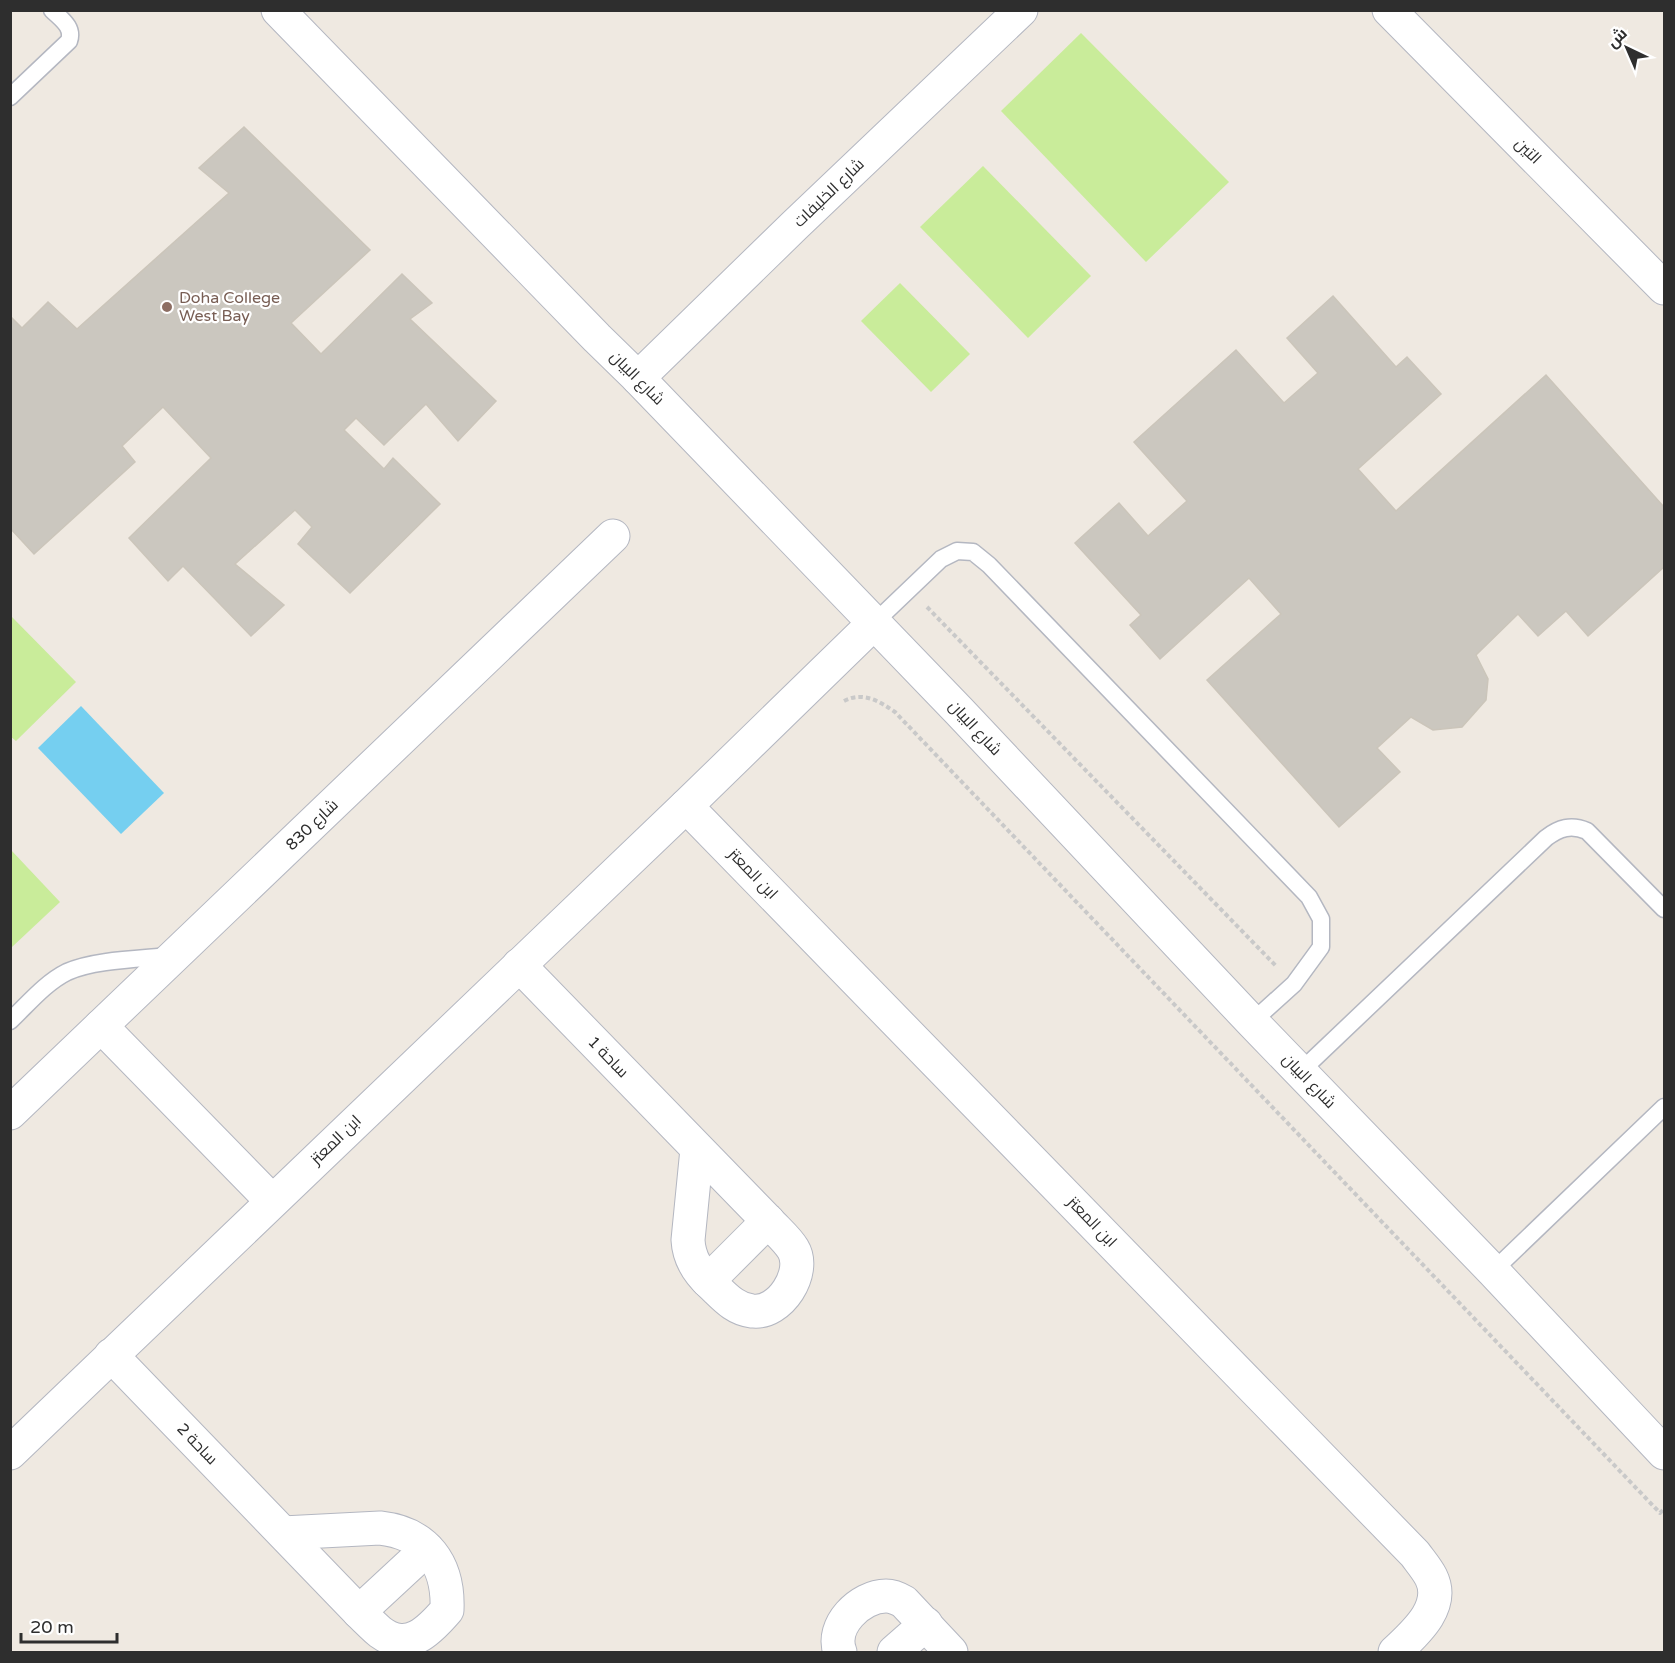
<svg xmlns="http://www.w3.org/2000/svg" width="1675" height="1663" viewBox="0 0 1675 1663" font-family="'Varela Round',Cairo,sans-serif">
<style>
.pitch{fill:#c9ec9a}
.water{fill:#75cff0}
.building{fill:#cbc7bf;stroke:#cbc5ba;stroke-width:1.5}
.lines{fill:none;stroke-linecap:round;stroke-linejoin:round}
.service-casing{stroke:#b4b7c1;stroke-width:19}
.minor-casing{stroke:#b4b7c1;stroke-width:35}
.tertiary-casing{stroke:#b4b7c1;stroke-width:35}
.path{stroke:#c9c9c9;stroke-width:4;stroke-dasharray:4.5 3;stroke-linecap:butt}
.service{stroke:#fff;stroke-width:16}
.minor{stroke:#fff;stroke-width:33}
.tertiary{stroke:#fff;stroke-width:33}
.education-dot{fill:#8d6e63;stroke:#fff;stroke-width:2}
.labels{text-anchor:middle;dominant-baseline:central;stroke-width:4.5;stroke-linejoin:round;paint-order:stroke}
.street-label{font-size:16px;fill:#2e2e2e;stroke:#fff}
.education-label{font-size:16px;fill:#785e54;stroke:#fff;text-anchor:start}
</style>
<rect width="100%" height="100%" fill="#efe9e1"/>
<g class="pitch">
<path d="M1081,33L1229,182L1146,262L1001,111Z"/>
<path d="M983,166L1091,276L1028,338L920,227Z"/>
<path d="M900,283L970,354L931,392L861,321Z"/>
<path d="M10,615L76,682L16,741L10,736Z"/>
<path d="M11,850L60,902L12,947L10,945Z"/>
</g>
<path class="water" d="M81,706L164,793L121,834L38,748Z"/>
<g class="building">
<path d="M244,127L370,250L291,323L321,354L402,274L432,303L410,319L496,401L458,441L426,404L384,445L356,418L344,430L384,469L393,458L440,504L350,593L298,544L312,527L295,510L235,564L284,605L251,636L183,566L168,581L129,538L211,458L163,407L122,446L135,462L34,554L10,528V316L22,328L48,302L77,329L229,193L199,168Z"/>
<path d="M1333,296L1396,367L1407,357L1441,394L1358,469L1396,511L1546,375L1664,507V567L1588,636L1566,611L1538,636L1518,614L1476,655L1488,679L1486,700L1462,727L1433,730L1411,717L1377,748L1400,772L1339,827L1207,680L1281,614L1249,578L1160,659L1130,625L1141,615L1075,543L1119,503L1148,536L1187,501L1134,442L1236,350L1284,403L1318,373L1287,338Z"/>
</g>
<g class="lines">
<g class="service-casing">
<g id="service">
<path d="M10,97L69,41C74,27 61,19 52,10"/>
<path d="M874,623L941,559L957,551L973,552L989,565L1309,897L1321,919V947L1294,984L1252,1022"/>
<path d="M10,1021C28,1004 45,983 67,972C93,960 139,959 169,956"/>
<path d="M1300,1072L1546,838C1559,828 1571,824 1587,831L1664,909"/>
<path d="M1493,1271L1664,1107"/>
</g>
</g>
<g class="minor-casing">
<g id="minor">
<path d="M1389,10L1664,288"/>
<path d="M686,806L1415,1554C1420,1561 1427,1569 1431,1577C1446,1607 1414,1634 1395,1652"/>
<path d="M519,965L768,1221C776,1230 787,1239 793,1249C807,1272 780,1315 752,1311C734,1309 724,1296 711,1284C698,1272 689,1259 688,1240L697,1149"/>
<path d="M101,1026L272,1201"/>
<path d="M10,1113L613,536"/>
<path d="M708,1281L768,1221"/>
<path d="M111,1355L359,1612C366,1619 373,1626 380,1632C408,1653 429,1631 447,1610C449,1564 426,1533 380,1528L283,1533"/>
<path d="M10,1453L686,806L874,623"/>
<path d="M359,1612L427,1549"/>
<path d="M840,1652C830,1626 860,1596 886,1596C892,1596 899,1599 904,1602L951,1652"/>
<path d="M894,1652L926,1624"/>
</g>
</g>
<g class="tertiary-casing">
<g id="tertiary">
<path d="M278,10L597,338L638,378L959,711L1252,1022L1493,1271L1664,1453"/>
<path d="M638,378L794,226L1021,10"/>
</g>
</g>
<g class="path">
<path d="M927,607L1277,967"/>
<path d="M844,701C863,691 879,701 895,712L1660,1513L1664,1509"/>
</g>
<use href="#service" class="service"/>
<use href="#minor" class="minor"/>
<use href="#tertiary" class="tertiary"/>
</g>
<circle class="education-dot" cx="167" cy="307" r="6"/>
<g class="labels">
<g class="street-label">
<text transform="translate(1528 151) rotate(45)">التين</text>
<text transform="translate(829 193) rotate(-44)">شارع الخليفات</text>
<text transform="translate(637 378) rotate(45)">شارع البيان</text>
<text transform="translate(975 728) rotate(47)">شارع البيان</text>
<text transform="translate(312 825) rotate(-44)">شارع 830</text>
<text transform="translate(753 874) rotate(46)">ابن المعتز</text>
<text transform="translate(608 1057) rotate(46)">ساحة 1</text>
<text transform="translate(1309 1081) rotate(46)">شارع البيان</text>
<text transform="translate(336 1140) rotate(-44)">ابن المعتز</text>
<text transform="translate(1092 1222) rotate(46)">ابن المعتز</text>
<text transform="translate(197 1444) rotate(46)">ساحة 2</text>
</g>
<g class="education-label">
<text x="179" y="298">Doha College<tspan x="179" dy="18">West Bay</tspan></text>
</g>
</g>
<rect width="1675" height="1663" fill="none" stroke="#2e2e2e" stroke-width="24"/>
<g transform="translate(1627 48) rotate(316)" stroke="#ffffff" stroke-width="4.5" paint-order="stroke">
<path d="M0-4.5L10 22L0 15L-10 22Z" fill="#2e2e2e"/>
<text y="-9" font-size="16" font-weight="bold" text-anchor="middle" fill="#2e2e2e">ش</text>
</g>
<path d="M21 1633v9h96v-9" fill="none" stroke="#2e2e2e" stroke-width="3"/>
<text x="30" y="1633" font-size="18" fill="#2e2e2e" stroke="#ffffff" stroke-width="4.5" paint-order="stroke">20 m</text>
</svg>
